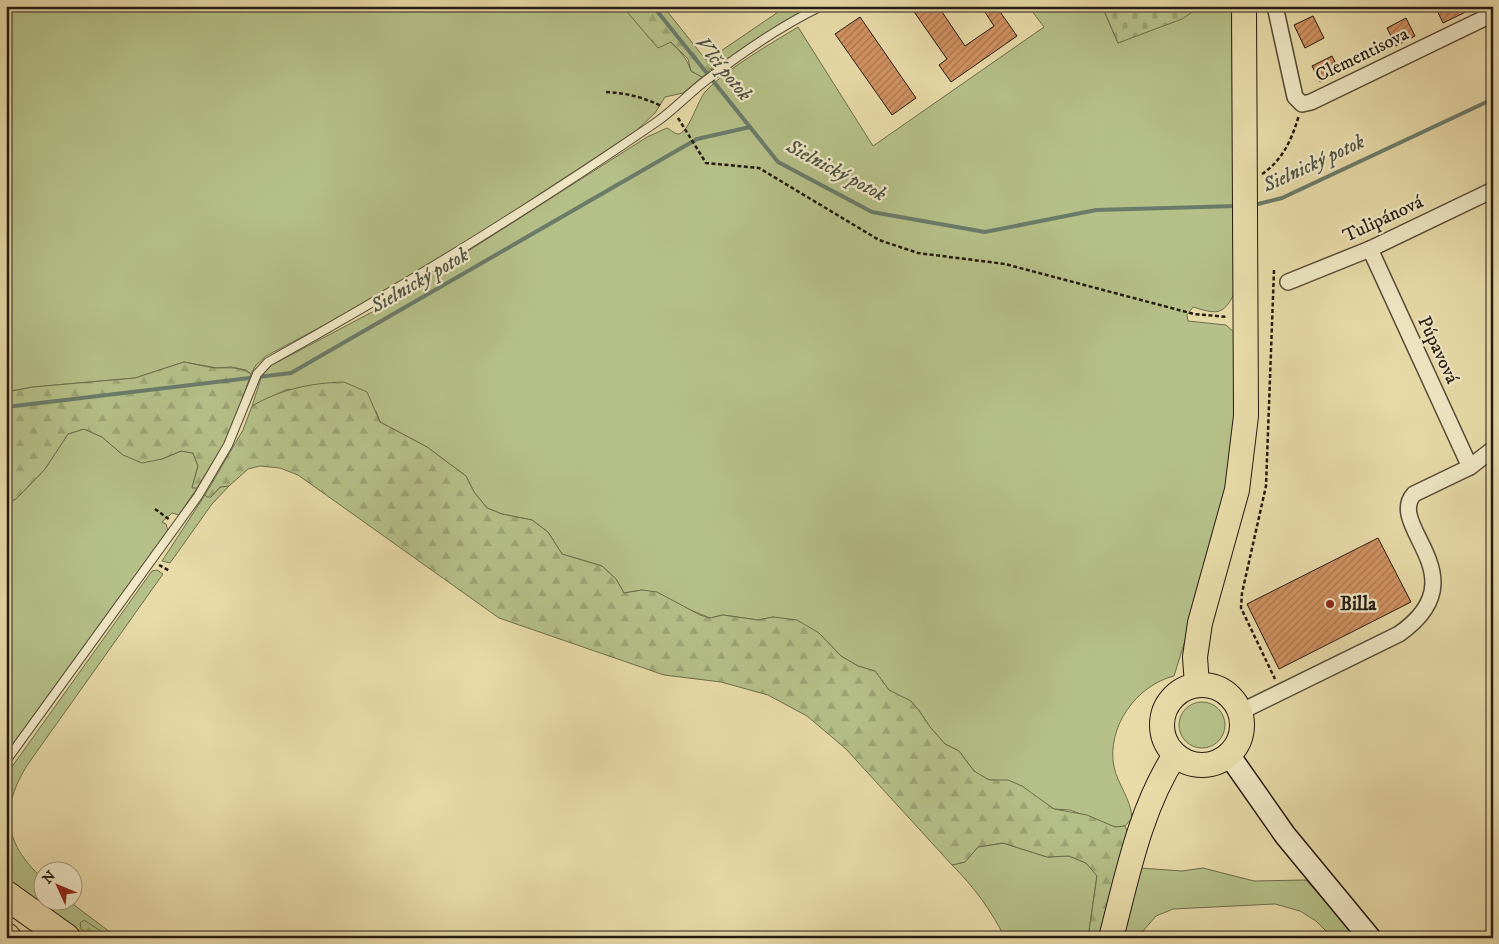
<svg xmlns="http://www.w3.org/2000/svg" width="1499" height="944" viewBox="0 0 1499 944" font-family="'IM FELL DW Pica',serif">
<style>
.grass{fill:#b5c088;stroke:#6d6d4c}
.forest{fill:url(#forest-firs);stroke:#6d6d4c}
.cemetery{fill:url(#cemetery-stones);stroke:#6d6d4c}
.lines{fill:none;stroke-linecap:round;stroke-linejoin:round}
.stream{stroke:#6a7b6a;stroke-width:4}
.building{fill:url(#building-hatch);stroke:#251a11}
.lane-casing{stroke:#564a37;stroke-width:10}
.street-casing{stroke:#564a37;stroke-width:18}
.secondary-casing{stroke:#251a11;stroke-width:24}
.primary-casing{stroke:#251a11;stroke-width:26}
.highway-casing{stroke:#251a11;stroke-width:30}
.path{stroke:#251a11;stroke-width:2.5;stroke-dasharray:4 2.5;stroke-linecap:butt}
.lane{stroke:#f0e8c6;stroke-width:8}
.street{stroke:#f0e8c6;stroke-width:15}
.secondary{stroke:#f0e8c6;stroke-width:21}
.primary{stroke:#e8dba8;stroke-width:24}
.highway{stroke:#e8dba8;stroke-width:28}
.poi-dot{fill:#8f2418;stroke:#f0e8c6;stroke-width:2}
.labels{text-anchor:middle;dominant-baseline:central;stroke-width:4.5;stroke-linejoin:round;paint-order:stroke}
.street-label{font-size:19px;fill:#251a11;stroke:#f0e8c6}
.poi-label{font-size:19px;font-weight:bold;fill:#251a11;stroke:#f0e8c6;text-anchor:start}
.water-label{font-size:20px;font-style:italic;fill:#4d5245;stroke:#f0e8c6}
</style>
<defs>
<pattern id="forest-firs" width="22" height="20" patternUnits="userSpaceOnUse" patternTransform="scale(1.25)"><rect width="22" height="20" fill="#b5c088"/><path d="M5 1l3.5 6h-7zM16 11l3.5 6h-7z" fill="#9ca474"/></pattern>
<pattern id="cemetery-stones" width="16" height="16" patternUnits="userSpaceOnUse" patternTransform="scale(1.25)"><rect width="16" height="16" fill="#b5c088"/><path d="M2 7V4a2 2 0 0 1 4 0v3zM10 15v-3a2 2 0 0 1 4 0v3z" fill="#9ca474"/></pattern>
<pattern id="building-hatch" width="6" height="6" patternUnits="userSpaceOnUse" patternTransform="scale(1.25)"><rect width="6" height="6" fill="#d19261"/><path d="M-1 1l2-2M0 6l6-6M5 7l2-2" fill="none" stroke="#a9764f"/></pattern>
</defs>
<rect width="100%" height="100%" fill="#e8dba8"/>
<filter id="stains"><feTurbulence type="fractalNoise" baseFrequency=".004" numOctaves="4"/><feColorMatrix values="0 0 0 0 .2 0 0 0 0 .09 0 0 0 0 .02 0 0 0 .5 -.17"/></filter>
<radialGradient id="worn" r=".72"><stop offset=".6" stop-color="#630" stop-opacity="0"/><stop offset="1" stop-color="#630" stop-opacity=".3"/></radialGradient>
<g class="grass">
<path d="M6,6H622C644,29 681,39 691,71L702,77L683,93L665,97L655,113L636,131L477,235L349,312L266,356L256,365L251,374L246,370L231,367L217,368L184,362L135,378L33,387L6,392Z"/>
<path d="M787,6H814L711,70L715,64V55Z"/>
<path d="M1028,6H1102L1118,43L1201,6H1236L1234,294C1223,316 1216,314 1193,307L1187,315L1188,321L1226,325L1236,334L1238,343L1232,469L1214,547L1174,676C1137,685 1106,727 1114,767C1118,785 1131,799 1132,818L1125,826L1115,827L1070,810L1054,809L1008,781L989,780L974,771L959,751L945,744L930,727L918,709L889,690L875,671L858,666L841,656L819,633L773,617L758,620L723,615L710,618L642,590L624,593L616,579L602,566L562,554L548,532L532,520L502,514L487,508L474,492L466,476L427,447L380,422L376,411L288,389L252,406L262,375L272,365L374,311L647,137L667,128C669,129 674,133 677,134C689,135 697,100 706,91C726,69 772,43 798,27L873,146L1044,27Z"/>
<path d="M84,429L102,437L123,455L162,459L181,451L193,453L198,466L192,487L197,488L179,515L172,513L162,522L166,524L168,531L6,754V503L16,499L45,469L68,434Z"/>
<path d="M229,486L212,504L170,563L162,561L205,495L211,497L220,487Z"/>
<path d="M157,570L163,574L28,764C0,808 3,842 42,878V902H70L118,938H85L6,881V775L152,571Z"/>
<circle cx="1202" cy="725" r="23"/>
<path d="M1003,843L1047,857L1069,856L1086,863L1097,875L1088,938H1005C991,910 974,887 952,865L965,862L978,847Z"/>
<path d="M1140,868L1182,871L1203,868L1254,881L1306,880L1358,938H1333L1316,921L1300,911L1275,904L1173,909L1156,916L1137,938H1121Z"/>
</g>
<g class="forest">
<path d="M622,6H663L706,60L715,55C715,66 711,70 702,77L691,71L688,59L671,42L658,48Z"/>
<path d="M184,362C195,364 206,367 216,368C229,368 239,366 251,374L230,434L197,488H192L198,466L193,453L181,451L162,459L142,463L123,455L102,437L84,429L68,434L45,469L16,499L6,503V392L33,387L135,378Z"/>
<path d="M344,382L367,392L380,422L427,447L466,476L474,492L487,508L502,514L532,520L548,532L562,554L602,566L616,579L624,593L642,590L657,592L700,615L710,618L723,615L758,620L773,617L797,620L819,633L841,656L858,666L875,671L889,690L911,701L918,709L930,727L945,744L959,751L974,771L989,780H1008L1022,786L1054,809L1087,815L1115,827L1125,826L1130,838L1102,938H1088L1097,876L1086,863L1069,856L1047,857L1003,843L978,847L965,862L952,865L846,749L807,716L768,695L721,682L664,675L499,618L298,475L280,468L260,466L248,469L229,486L220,487L211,497H207L205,495L243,430L252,406C281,389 311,383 344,382Z"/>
<path d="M84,920L108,936L110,938H93L81,929L80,923Z"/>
</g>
<path class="cemetery" d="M1102,6H1201L1182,19L1118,43Z"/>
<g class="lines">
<g class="stream">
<path d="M653,6L778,162L872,212L985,232L1096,210L1237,206"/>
<path d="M1254,205L1282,198L1493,99"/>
<path d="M6,407L291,373L697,139L750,127"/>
</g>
</g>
<g class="building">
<path d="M910,6H938L965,46L994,26L981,6H996L1017,36L951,82L939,65L947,59Z"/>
<path d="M1435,6H1478L1443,23Z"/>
<path d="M1313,16L1324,38L1305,48L1294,25Z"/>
<path d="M860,17L916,98L892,115L835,34Z"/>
<path d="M1406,18L1415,36L1396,46L1387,28Z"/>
<path d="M1332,56L1340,72L1320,82L1312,66Z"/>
<path d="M1378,538L1411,602L1279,669L1247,604Z"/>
</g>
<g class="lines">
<g class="lane-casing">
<path id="lane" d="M6,761L198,496L228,445L257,374L268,362C401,288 530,209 655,123C673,111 687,95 704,82C740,54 780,26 822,6"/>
</g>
<g class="street-casing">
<g id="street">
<path d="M1275,6L1295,97L1302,104L1311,102L1493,14"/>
<path d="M1370,249L1470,467"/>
<path d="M1288,282L1370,249L1493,190"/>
<path d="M1240,712L1399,634C1481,577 1385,526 1414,494L1470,467L1493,449"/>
</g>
</g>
<g class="secondary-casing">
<path id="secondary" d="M1229,755L1285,835L1370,938"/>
</g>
<g class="primary-casing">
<g id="primary">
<circle cx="1202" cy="725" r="40"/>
<path d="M1197,685L1195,657L1200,623L1237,490L1246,416L1244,6"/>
<path d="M1111,938C1127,877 1140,809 1175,755"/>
</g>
</g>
<g class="highway-casing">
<g id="highway">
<path d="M6,895L66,938"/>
<path d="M6,937L7,938"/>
</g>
</g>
<g class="path">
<path d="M606,92C626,93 643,97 661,106"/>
<path d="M678,118L706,163L759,168L879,240L918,253L1005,264L1194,314L1228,317"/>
<path d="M1262,174C1283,160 1292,139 1299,115"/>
<path d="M1274,270L1266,486L1242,593L1241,608L1275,679"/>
<path d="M155,509L170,520"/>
<path d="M159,565L170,571"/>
</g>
<use href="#lane" class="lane"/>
<use href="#street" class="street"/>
<use href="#secondary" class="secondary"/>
<use href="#primary" class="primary"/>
<use href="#highway" class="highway"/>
</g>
<circle class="poi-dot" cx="1330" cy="604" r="5"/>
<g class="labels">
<g class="street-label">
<text transform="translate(1362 55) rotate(-26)">Clementisova</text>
<text transform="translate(1383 219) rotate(-25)">Tulipánová</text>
<text transform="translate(1438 350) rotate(65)">Púpavová</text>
</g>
<g class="poi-label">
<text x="1340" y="604">Billa</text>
</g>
<g class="water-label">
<text transform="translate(723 69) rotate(51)">Vlčí potok</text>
<text transform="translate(1314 164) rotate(-25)">Sielnický potok</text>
<text transform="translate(836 171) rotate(28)">Sielnický potok</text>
<text transform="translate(420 281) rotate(-30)">Sielnický potok</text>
</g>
</g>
<rect width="1499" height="944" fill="none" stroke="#e8dba8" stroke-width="25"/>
<rect x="8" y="8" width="1484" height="929" fill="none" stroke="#251a11" stroke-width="2.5"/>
<rect x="12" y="12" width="1474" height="919" fill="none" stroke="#251a11"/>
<g transform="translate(58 886) rotate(314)"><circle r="24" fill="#f0e8c6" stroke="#9f967e"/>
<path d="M0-4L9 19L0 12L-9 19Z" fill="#8f2418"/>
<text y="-8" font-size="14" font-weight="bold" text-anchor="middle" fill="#251a11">N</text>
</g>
<rect width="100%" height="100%" filter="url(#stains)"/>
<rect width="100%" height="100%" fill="url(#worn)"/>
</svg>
